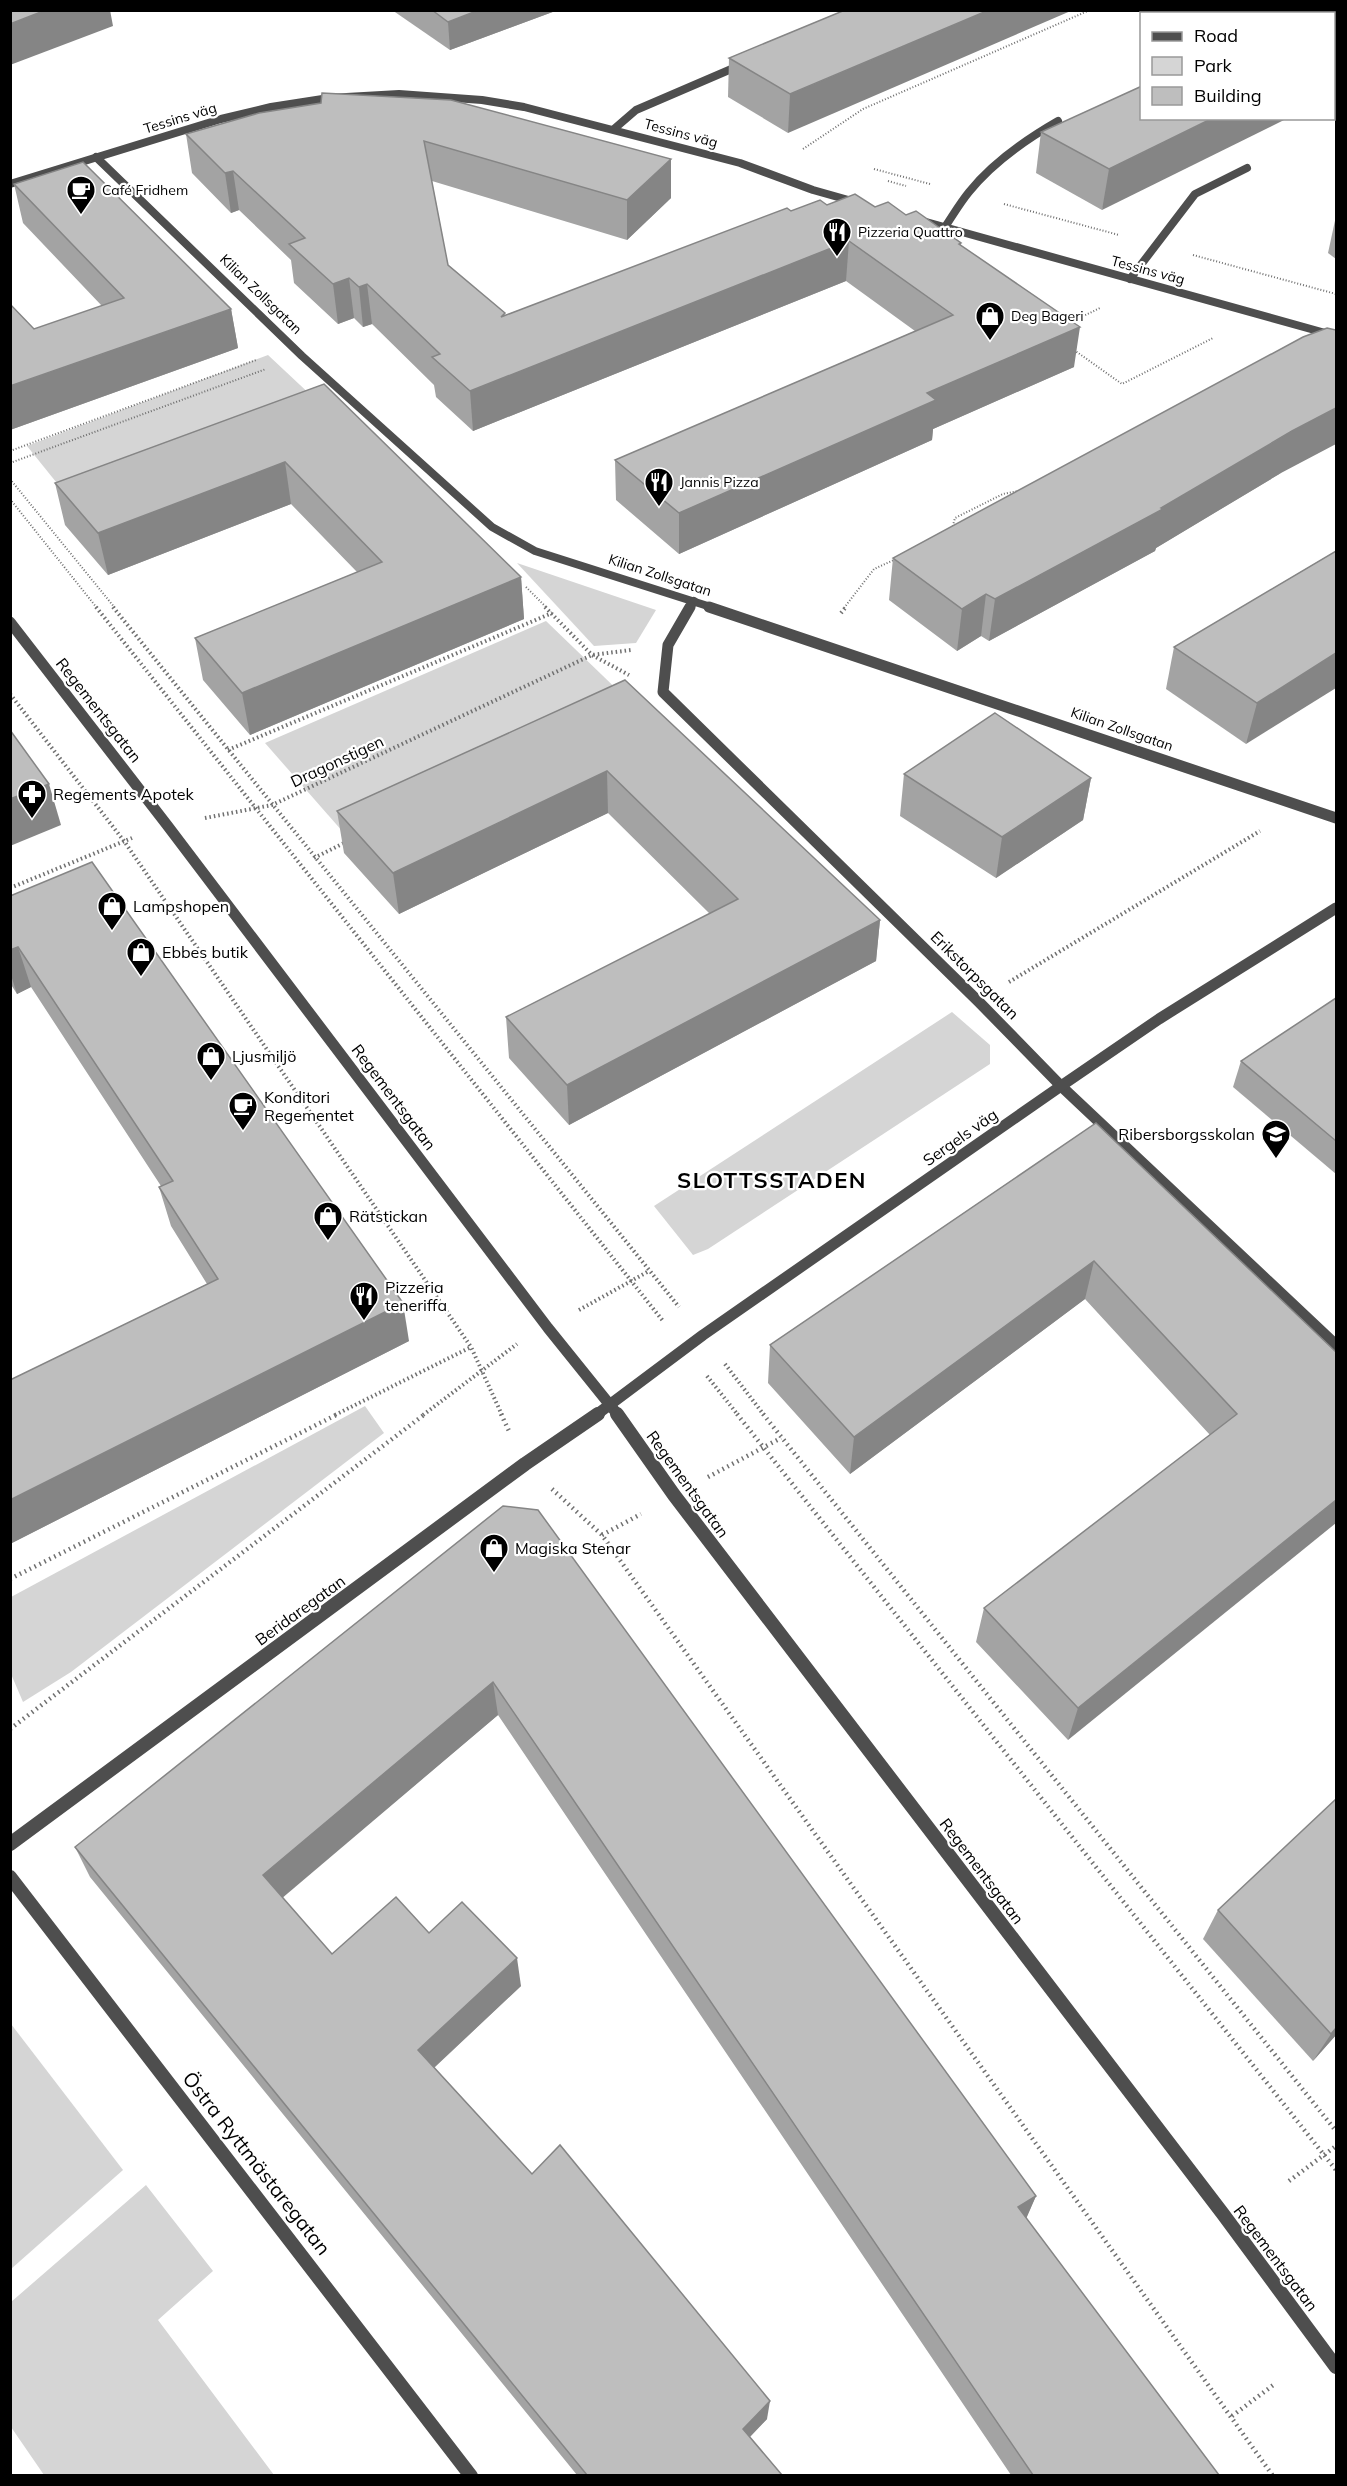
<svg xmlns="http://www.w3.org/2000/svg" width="1347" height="2486" viewBox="0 0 1347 2486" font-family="Mulish,sans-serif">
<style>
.green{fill:#d5d5d5}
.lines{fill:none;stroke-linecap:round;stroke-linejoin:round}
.path-far2{stroke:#707070;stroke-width:2;stroke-dasharray:1 2;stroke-linecap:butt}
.path-far1{stroke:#707070;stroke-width:4;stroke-dasharray:1.5 3;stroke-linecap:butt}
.path{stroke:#707070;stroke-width:4.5;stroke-dasharray:1.5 4;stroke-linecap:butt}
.service{stroke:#4e4e4e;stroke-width:8}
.minor-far2{stroke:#4e4e4e;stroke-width:8}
.minor-far1{stroke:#4e4e4e;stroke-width:11}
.minor{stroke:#4e4e4e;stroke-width:14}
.tertiary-far2{stroke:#4e4e4e;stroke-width:8}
.tertiary-far1{stroke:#4e4e4e;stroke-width:11}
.tertiary{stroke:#4e4e4e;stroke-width:14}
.wall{fill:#a3a3a3}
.shaded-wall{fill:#858585}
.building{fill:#bebebe;stroke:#858585;stroke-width:1.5}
.labels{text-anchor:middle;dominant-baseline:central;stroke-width:4.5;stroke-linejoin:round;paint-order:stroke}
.far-street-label{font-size:14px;fill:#000;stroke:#fff}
.far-poi-label{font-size:14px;fill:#000;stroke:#fff;text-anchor:start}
.street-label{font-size:16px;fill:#000;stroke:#fff}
.poi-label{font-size:16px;fill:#000;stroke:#fff;text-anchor:start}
.near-street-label{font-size:20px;fill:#000;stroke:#fff}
.district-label{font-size:22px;font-weight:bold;letter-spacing:1.5px;fill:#000;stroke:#fff}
</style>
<rect width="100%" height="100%" fill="#fff"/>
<g class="green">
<path d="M268,355L331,414L77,508L27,446Z"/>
<path d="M517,563L656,610L636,643L594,646Z"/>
<path d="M546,621L630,702L343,832L265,743Z"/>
<path d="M952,1012L990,1045V1064L708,1249L693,1255L654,1206Z"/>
<path d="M365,1406L384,1433L71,1672L23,1702L11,1674V1597Z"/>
<path d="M11,2024L123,2170L11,2269H10Z"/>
<path d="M146,2185L213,2271L158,2320L274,2475H44L11,2427V2302Z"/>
</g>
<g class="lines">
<g class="path-far2">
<path d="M803,149L863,109L1090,10"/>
<path d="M874,169L930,184"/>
<path d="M888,181L906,186"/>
<path d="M1004,204L1119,235"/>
<path d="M1193,255L1336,294"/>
<path d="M1069,323L1100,308"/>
<path d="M1074,350L1122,384L1213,338"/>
<path d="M10,451L256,360"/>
<path d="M10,463L266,369"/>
<path d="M10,479L115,608"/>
<path d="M10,499L97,608"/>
<path d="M952,529L955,518L1003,494L1018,491"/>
<path d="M526,587L547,608"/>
<path d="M844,608L874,569L896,559"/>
</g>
<g class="path-far1">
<path d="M96,607L663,1321"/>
<path d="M113,607L679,1307"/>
<path d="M545,607L592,655L629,675"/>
<path d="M841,613L846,607"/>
<path d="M10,694L124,841L471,1347L502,1415"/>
<path d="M228,750L552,613"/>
<path d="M205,818L272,805L592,655L631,650"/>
<path d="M314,858L346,842"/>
<path d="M10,888L132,838"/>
<path d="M1009,982L1260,831"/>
<path d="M579,1310L649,1271"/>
<path d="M725,1364L764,1415"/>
<path d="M707,1376L738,1415"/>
<path d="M335,1415L471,1347"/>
<path d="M423,1415L517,1344"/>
</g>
<g class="path">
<path d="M501,1414L509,1431"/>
<path d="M737,1414L1336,2170"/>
<path d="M763,1414L1336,2131"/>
<path d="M708,1477L781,1438"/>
<path d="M552,1489L602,1535L1273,2476"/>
<path d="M602,1535L641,1514"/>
<path d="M10,1579L338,1414"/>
<path d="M10,1729L425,1414"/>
<path d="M1289,2181L1336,2146"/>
<path d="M1232,2416L1276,2383"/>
</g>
<g class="service">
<path d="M945,227C953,215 960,203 969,192C993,162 1025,140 1058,121"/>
<path d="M1130,279L1195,194L1247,168"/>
</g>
<g class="minor-far2">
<path d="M614,129L636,110L743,64"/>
<path d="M96,157L302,356L492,527L535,551L714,608"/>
<path d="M690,608L694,601"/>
</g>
<g class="minor-far1">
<path d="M690,607L668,645L663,692L978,1001L1061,1086L1336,1345"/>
<path d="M709,607L1336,818"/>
<path d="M596,1415L703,1335L1061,1086L1159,1019L1336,908"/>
</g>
<g class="minor">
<path d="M10,1844L525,1464L598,1414"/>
<path d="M10,1877L471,2476"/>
</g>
<g class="tertiary-far2">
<path d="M10,184L221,119L271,107L329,98L399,94L482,100L524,107L740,163L813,190L859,203"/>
<path d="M919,220L1336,336"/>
</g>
<path class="tertiary-far1" d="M10,622L167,825L548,1328L618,1415"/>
<path class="tertiary" d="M617,1414L674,1495L1223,2214L1336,2367"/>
</g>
<g class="wall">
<path d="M392,10H558L450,50Z"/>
<path d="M845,10L788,133L728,97L729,58Z"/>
<path d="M1142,86L1102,210L1036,173L1041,132Z"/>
<path d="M321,103L671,198L627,240L432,181L448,265L505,315L791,211L827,205L875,207L906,215L961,243V245L1074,367L933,429L932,440L679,554L616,500L615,460L915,331L846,281L473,431L436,397L434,385L372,324L363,327L354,318L338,324L294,283L291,260L239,210L231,213L192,173L186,134Z"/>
<path d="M14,184L231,309L238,348L10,430V304L34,329L102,306L23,223Z"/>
<path d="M1336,216V259L1328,253Z"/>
<path d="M324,384L521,577L524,619L250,735L203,680L195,638L357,572L291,504L108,575L65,525L55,483Z"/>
<path d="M1281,473L1156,548L1155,551L989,641L981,636L957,651L889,600L893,558Z"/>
<path d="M1336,551L1246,744L1166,689L1174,647Z"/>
<path d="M625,680L880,920L876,961L569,1125L509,1058L506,1017L710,914L608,813L399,914L344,853L337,811Z"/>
<path d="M904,774L1091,778L1083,820L996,878L900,816Z"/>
<path d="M10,896L409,1341L10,1544V1380L207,1284L171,1226L159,1187L161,1186L31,987L17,994L10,983Z"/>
<path d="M1336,998V1174L1233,1087L1241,1061Z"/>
<path d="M1096,1123L1336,1352L1068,1740L976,1642L984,1608L1210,1435L1085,1299L850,1474L768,1383L770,1345Z"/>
<path d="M503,1506L1036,2196L1026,2218L1219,2475H1011L498,1715L282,1897L332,1954L429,1933L521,1986L434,2068L532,2174L767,2419L750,2437L782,2475H577L90,1877L75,1847Z"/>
<path d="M1218,1910L1336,2035L1313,2061L1203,1939Z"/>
</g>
<g class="shaded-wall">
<path d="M46,10H110L113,26L10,65V24Z"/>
<path d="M479,10H558L450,50L448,22Z"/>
<path d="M989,10H1073L788,133L790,94Z"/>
<path d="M1336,58V94L1334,96V60Z"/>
<path d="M1213,118H1288L1102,210L1109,169Z"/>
<path d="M671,159V198L627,240V200Z"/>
<path d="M233,171L239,210L231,213L225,173Z"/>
<path d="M849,241L846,281L473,431L470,391Z"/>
<path d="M349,278L354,318L338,324L333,284Z"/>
<path d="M367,284L372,324L363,327L359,287Z"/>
<path d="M231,309L238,348L10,430V386Z"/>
<path d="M1080,327L1074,367L933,429L932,440L679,554V513L927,393Z"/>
<path d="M1336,408V444L1281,473L1156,548L1155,551L989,641L995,599L1161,508L1292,431Z"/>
<path d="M285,462L291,504L108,575L98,533Z"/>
<path d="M521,577L524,619L250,735L242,693Z"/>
<path d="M986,594L981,636L957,651L962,609Z"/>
<path d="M1336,653V688L1246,744L1257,703Z"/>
<path d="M607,771L608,813L399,914L393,873Z"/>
<path d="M1091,778L1083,820L996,878L1002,837Z"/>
<path d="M49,784L61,825L10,846V799Z"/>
<path d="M880,920L876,961L569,1125L567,1085Z"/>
<path d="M18,947L31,987L17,994L10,972V950Z"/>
<path d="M1094,1261L1085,1299L850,1474L854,1437Z"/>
<path d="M403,1303L409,1341L10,1544V1500Z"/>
<path d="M1336,1500V1523L1068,1740L1078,1708Z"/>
<path d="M493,1682L498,1715L274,1905L263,1875Z"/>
<path d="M517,1958L521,1986L425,2076L418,2050Z"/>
<path d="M1336,2028V2035L1313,2061L1331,2034Z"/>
<path d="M1036,2196L1026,2219L1018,2207Z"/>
<path d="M770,2401L767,2419L741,2446L743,2429Z"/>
</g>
<g class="building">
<path d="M10,10H46L10,24Z"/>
<path d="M432,10H479L448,22Z"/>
<path d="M845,10H989L790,94L729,58Z"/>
<path d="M1303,10H1336V58L1334,60V14H1296Z"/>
<path d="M1142,86V118H1213L1109,169L1041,132Z"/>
<path d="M322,93L451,100L671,159L627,200L424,141L448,265L505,313L501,317L787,208L791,211L820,200L827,205L855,194L875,207L888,202L906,215L916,211L961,243L959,244L1080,327L927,393L936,400L679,513L615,460L953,315L849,241L470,391L432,357L440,354L367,284L359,287L349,278L333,284L289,244L305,238L233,171L225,173L186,134L259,113L321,103Z"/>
<path d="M83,162L231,309L10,386V304L34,329L124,298L14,184Z"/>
<path d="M1327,328L1336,330V408L1292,431L1161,508L1163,509L995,599L986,594L962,609L893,558L1303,337Z"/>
<path d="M324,384L521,577L242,693L195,638L382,562L285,462L98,533L55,483Z"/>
<path d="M1336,551V653L1257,703L1174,647Z"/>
<path d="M625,680L880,920L567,1085L506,1017L738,899L607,771L393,873L337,811Z"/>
<path d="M995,713L1091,778L1002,837L904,774Z"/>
<path d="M10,730L49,784L10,799Z"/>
<path d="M92,862L403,1303L10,1500V1380L218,1279L159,1187L173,1181L18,947L10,950V896Z"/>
<path d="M1336,998V1141L1241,1061Z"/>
<path d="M1096,1123L1336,1352V1500L1078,1708L984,1608L1237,1414L1094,1261L854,1437L770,1345Z"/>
<path d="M503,1506L538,1510L1036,2196L1018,2207L1219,2475H1033L493,1682L263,1875L332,1954L396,1897L429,1933L462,1902L517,1958L418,2050L532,2174L560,2145L770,2401L743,2429L782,2475H587L75,1847Z"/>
<path d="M1336,1799V2028L1331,2034L1218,1910Z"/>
</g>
<defs>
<g id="cafe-pin" transform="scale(1.5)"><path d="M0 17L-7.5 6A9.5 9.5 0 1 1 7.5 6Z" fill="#000" stroke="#fff"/><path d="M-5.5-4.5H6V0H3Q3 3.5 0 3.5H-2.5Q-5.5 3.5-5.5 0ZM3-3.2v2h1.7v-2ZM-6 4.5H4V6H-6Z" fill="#fff"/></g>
<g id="restaurant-pin" transform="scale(1.5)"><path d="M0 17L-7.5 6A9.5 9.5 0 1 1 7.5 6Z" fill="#000" stroke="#fff"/><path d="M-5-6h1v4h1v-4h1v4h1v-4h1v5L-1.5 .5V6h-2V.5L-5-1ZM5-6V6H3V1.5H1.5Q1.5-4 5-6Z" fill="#fff"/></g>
<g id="shop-pin" transform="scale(1.5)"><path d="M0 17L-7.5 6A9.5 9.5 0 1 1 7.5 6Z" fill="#000" stroke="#fff"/><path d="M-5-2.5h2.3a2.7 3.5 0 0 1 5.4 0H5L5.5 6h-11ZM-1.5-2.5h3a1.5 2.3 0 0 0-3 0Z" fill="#fff"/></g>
<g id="pharmacy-pin" transform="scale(1.5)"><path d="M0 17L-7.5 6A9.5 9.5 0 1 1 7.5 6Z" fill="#000" stroke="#fff"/><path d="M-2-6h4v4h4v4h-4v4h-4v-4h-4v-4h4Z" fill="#fff"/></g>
<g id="school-pin" transform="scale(1.5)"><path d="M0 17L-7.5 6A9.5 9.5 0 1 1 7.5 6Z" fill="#000" stroke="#fff"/><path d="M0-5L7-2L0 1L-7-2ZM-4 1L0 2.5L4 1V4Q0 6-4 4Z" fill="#fff"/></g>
</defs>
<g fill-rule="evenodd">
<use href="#cafe-pin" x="81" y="190"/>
<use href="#restaurant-pin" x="837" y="232"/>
<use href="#shop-pin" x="990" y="316"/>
<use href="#restaurant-pin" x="659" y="482"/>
<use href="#pharmacy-pin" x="32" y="794"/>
<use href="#shop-pin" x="112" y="906"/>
<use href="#shop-pin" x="141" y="952"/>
<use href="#shop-pin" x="211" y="1056"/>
<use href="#cafe-pin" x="243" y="1106"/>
<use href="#school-pin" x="1276" y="1134"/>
<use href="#shop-pin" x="328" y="1216"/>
<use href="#restaurant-pin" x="364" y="1296"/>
<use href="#shop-pin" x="494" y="1548"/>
</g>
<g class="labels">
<g class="far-street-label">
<text transform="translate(180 118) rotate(-17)">Tessins väg</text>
<text transform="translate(681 133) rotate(15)">Tessins väg</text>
<text transform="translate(1148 270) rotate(15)">Tessins väg</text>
<text transform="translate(261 294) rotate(44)">Kilian Zollsgatan</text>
<text transform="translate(660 575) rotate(18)">Kilian Zollsgatan</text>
<text transform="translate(1122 729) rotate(19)">Kilian Zollsgatan</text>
</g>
<g class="far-poi-label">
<text x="102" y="190">Café Fridhem</text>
<text x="858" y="232">Pizzeria Quattro</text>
<text x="1011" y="316">Deg Bageri</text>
<text x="680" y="482">Jannis Pizza</text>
</g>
<g class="street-label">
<text transform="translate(99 710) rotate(52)">Regementsgatan</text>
<text transform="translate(337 761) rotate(-25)">Dragonstigen</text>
<text transform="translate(975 975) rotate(45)">Erikstorpsgatan</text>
<text transform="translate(394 1097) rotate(53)">Regementsgatan</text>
<text transform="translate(960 1137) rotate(-35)">Sergels väg</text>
<text transform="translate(688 1484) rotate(54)">Regementsgatan</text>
<text transform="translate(300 1610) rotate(-36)">Beridaregatan</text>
<text transform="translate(982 1871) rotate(53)">Regementsgatan</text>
<text transform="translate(1276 2258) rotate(53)">Regementsgatan</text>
</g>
<g class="poi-label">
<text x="53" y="794">Regements Apotek</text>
<text x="133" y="906">Lampshopen</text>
<text x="162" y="952">Ebbes butik</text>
<text x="232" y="1056">Ljusmiljö</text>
<text x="264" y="1097">Konditori<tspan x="264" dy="18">Regementet</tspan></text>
<text x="1255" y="1134" text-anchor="end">Ribersborgsskolan</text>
<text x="349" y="1216">Rätstickan</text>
<text x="385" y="1287">Pizzeria<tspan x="385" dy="18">teneriffa</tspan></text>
<text x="515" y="1548">Magiska Stenar</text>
</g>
<g class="near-street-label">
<text transform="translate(257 2163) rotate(52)">Östra Ryttmästaregatan</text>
</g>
<g class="district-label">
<text x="772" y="1180">SLOTTSSTADEN</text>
</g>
</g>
<rect width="1347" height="2486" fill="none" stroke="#000000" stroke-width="24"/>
<rect x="1140" y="12" width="195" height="108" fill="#ffffff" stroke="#999999" stroke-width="1.5"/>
<rect x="1152" y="32" width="30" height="9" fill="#4e4e4e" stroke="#999999" stroke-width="1.5"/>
<text x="1194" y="42" font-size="18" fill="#000000">Road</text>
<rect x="1152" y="57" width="30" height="18" fill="#d5d5d5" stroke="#999999" stroke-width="1.5"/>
<text x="1194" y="72" font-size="18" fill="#000000">Park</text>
<rect x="1152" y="87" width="30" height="18" fill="#bebebe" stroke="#999999" stroke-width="1.5"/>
<text x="1194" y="102" font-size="18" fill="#000000">Building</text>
</svg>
